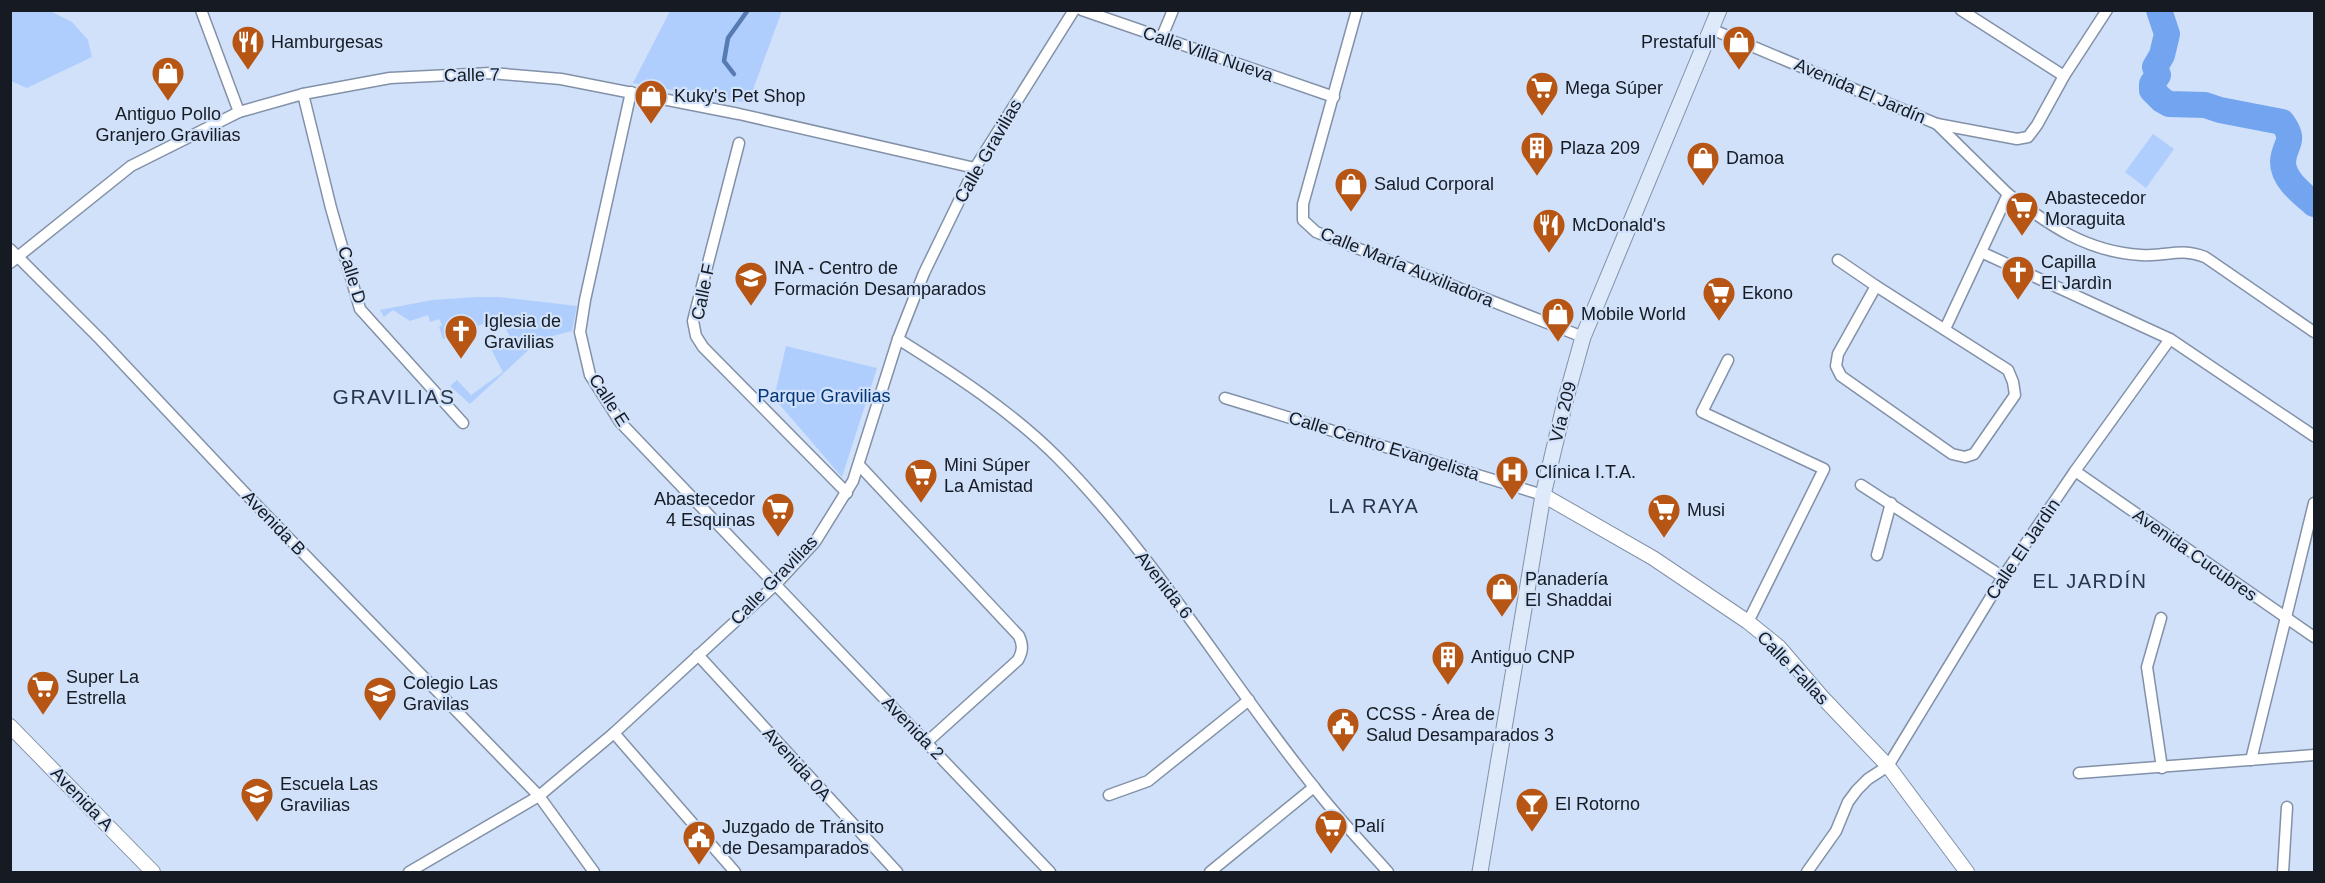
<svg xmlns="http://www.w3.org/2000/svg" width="2325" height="883" viewBox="0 0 2325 883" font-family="Arial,sans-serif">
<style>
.green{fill:#afcefe}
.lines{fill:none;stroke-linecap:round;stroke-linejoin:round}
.stream{stroke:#567bb2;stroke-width:4.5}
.river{stroke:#72a4f0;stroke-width:26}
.minor-casing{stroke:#8291a8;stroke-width:13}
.tertiary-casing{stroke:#8291a8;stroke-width:16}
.secondary-casing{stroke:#8291a8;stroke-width:17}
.minor{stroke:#fff;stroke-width:10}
.tertiary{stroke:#fff;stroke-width:14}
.secondary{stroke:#dee9fa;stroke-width:15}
.labels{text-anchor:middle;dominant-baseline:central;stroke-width:4.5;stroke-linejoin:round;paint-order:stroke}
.poi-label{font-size:18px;fill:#151a23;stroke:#d0e1f9;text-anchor:start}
.street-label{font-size:18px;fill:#151a23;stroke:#d0e1f9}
.park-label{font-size:18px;fill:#043576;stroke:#d0e1f9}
.neighbourhood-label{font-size:20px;letter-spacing:1.5px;fill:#293649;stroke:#d0e1f9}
.quarter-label{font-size:21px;letter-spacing:1.5px;fill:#293649;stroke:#d0e1f9}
</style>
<rect width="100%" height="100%" fill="#d0e1f9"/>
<g class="green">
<path d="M10,11H50L72,22L88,40L92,57L27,88L11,81Z"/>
<path d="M670,11H782L748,103L633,83Z"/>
<path d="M2153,134L2174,149L2146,188L2125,172Z"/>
<path d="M478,297H499L577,306L572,331L545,338L534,345L470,404L450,386L457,380L471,395L503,372L491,349L511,340L501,317L443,339L439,327L442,325L439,319L430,322L428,315L410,321L393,310L384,317L380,310L432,300Z"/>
<path d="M786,346L877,368L842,477L774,398Z"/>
</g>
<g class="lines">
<path class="stream" d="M734,74L724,61L728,38L748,10"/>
<path class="river" d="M2159,10L2167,34L2162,55L2155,67L2158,75L2152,84V90L2162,100L2169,104L2205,105L2220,110L2282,122C2297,142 2284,143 2283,162C2283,180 2303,194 2314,204"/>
<g class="minor-casing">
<g id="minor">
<path d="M201,10L239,112"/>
<path d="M1082,10L1334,97"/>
<path d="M1357,10L1303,204V220L1316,232L1583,337"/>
<path d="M1961,10L2064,76"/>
<path d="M1711,29L1937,124L2008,194L1981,252L2170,339L2314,436"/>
<path d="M1161,39L1173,10"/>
<path d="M631,92L585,300L580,332L590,375L620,422L1050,872"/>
<path d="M303,94L331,208L360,309L463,423"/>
<path d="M1937,124L2017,139L2028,137L2037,125L2064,76L2107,10"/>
<path d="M739,143L693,321L696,336L703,347L847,493"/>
<path d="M2008,194C2049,225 2087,252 2141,255C2167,257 2179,247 2205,257L2314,332"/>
<path d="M10,249L100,339L242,490L539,796L594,872"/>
<path d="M1838,260L1876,286"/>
<path d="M10,263L131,166L239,112L303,94L390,78L491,73L561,79L739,114L975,168"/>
<path d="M1876,286L2008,370L2013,382L2015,395L1974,454L1965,457L1952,454L1841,376L1836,366L1838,354Z"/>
<path d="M1945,329L1981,252"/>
<path d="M898,339C954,374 1011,411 1058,458C1156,557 1227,679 1314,787C1337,817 1363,844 1388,872"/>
<path d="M1728,360L1702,412L1824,469L1748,622"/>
<path d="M1225,398L1543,495"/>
<path d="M859,465L1019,636C1023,645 1023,651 1018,660L927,742"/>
<path d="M2075,471L2314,637"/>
<path d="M1861,485L2003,577"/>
<path d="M1877,555L1891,503"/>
<path d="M2161,618L2147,667L2162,768"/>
<path d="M698,655L897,872"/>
<path d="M614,733L735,872"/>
<path d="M2251,760L2314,503"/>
<path d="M2079,773L2314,755"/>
<path d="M1109,795L1148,781L1249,700"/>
<path d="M409,872L539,796L614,733L776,584L815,542L853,481L898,339L924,273L975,168L1074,10"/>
<path d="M1210,872L1314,787"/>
<path d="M1807,872L1836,831L1848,802L1857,790L1868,779L1888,766L2003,577L2075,471L2170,339"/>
<path d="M2283,872L2287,807"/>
</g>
</g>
<g class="tertiary-casing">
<g id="tertiary">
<path d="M1543,495L1653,558L1748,622L1779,647L1822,697L1888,766L1967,872"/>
<path d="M10,726L153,872"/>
</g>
</g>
<g class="secondary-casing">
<path id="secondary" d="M1480,872L1543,495L1566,398L1583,337L1719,10"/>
</g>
<use href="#minor" class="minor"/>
<use href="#tertiary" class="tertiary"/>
<use href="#secondary" class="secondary"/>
</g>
<defs>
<g id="restaurant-pin" transform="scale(1.725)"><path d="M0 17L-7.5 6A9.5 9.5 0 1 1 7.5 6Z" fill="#b65514" stroke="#d0e1f9"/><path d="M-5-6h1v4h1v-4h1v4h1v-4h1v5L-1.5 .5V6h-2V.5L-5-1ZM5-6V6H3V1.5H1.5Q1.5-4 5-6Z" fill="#fff"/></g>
<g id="shop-pin" transform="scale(1.725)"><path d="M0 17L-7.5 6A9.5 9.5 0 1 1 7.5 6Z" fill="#b65514" stroke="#d0e1f9"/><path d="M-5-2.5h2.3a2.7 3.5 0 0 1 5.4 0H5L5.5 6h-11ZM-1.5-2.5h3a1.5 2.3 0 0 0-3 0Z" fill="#fff"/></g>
<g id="supermarket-pin" transform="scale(1.725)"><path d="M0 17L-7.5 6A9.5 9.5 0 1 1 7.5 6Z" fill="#b65514" stroke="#d0e1f9"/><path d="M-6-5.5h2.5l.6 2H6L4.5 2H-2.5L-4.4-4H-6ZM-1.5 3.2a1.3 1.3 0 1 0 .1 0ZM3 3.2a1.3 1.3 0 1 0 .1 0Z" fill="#fff"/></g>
<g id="building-pin" transform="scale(1.725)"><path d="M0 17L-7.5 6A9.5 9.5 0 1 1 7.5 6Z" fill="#b65514" stroke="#d0e1f9"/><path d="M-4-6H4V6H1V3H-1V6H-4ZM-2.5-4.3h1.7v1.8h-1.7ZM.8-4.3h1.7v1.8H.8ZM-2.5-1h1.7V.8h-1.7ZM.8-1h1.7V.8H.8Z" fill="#fff"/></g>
<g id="church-pin" transform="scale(1.725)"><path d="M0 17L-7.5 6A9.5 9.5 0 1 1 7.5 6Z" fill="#b65514" stroke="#d0e1f9"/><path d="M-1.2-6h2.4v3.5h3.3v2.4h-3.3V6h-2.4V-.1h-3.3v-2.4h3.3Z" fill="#fff"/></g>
<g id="university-pin" transform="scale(1.725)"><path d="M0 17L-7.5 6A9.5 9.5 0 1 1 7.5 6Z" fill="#b65514" stroke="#d0e1f9"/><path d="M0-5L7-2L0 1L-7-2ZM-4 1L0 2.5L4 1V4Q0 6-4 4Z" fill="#fff"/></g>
<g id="hospital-pin" transform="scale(1.725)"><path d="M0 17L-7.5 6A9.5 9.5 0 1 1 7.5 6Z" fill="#b65514" stroke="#d0e1f9"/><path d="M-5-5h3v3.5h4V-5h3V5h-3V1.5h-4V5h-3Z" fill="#fff"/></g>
<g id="school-pin" transform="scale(1.725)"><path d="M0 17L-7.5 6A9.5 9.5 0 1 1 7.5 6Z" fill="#b65514" stroke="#d0e1f9"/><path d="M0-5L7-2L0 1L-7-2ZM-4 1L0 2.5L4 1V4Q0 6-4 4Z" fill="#fff"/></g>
<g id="civic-pin" transform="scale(1.725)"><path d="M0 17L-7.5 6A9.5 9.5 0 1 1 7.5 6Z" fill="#b65514" stroke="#d0e1f9"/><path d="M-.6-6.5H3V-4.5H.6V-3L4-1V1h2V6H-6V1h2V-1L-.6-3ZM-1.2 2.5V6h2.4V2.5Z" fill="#fff"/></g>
<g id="bar-pin" transform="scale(1.725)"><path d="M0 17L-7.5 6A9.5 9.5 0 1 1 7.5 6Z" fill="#b65514" stroke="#d0e1f9"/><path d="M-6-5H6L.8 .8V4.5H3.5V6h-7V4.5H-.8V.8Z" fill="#fff"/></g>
</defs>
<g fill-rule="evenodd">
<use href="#restaurant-pin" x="248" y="42"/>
<use href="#shop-pin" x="1739" y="42"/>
<use href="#shop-pin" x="168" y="73"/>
<use href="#supermarket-pin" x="1542" y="88"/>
<use href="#shop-pin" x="651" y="96"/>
<use href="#building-pin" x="1537" y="148"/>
<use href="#shop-pin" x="1703" y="158"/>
<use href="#shop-pin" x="1351" y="184"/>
<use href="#supermarket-pin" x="2022" y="208"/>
<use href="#restaurant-pin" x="1549" y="225"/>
<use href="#church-pin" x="2018" y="272"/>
<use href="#university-pin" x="751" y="278"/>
<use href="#supermarket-pin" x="1719" y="293"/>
<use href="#shop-pin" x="1558" y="314"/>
<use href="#church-pin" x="461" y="331"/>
<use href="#hospital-pin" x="1512" y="472"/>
<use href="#supermarket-pin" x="921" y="475"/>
<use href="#supermarket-pin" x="778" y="509"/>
<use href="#supermarket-pin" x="1664" y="510"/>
<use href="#shop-pin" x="1502" y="589"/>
<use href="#building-pin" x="1448" y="657"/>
<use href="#supermarket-pin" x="43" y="687"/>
<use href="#school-pin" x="380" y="693"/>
<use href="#civic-pin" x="1343" y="724"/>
<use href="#school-pin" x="257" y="794"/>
<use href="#bar-pin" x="1532" y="804"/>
<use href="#supermarket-pin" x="1331" y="826"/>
<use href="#civic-pin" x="699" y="837"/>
</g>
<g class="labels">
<g class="poi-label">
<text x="271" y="42">Hamburgesas</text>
<text x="1716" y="42" text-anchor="end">Prestafull</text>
<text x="1565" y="88">Mega Súper</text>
<text x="674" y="96">Kuky's Pet Shop</text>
<text x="168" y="114" text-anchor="middle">Antiguo Pollo<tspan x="168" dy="21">Granjero Gravilias</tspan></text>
<text x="1560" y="148">Plaza 209</text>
<text x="1726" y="158">Damoa</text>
<text x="1374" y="184">Salud Corporal</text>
<text x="2045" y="198">Abastecedor<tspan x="2045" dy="21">Moraguita</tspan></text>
<text x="1572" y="225">McDonald's</text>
<text x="2041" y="262">Capilla<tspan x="2041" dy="21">El Jardìn</tspan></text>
<text x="774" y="268">INA - Centro de<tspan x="774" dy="21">Formación Desamparados</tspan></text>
<text x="1742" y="293">Ekono</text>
<text x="1581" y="314">Mobile World</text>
<text x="484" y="321">Iglesia de<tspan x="484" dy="21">Gravilias</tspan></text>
<text x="944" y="465">Mini Súper<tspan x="944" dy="21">La Amistad</tspan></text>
<text x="1535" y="472">Clínica I.T.A.</text>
<text x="755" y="499" text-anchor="end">Abastecedor<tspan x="755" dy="21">4 Esquinas</tspan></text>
<text x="1687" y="510">Musi</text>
<text x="1525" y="579">Panadería<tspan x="1525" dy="21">El Shaddai</tspan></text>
<text x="1471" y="657">Antiguo CNP</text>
<text x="66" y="677">Super La<tspan x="66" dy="21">Estrella</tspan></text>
<text x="403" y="683">Colegio Las<tspan x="403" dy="21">Gravilas</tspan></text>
<text x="1366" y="714">CCSS - Área de<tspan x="1366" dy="21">Salud Desamparados 3</tspan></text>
<text x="280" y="784">Escuela Las<tspan x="280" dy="21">Gravilias</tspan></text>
<text x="1555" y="804">El Rotorno</text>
<text x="1354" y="826">Palí</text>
<text x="722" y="827">Juzgado de Tránsito<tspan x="722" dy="21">de Desamparados</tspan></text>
</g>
<g class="street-label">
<text transform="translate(1208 54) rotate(19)">Calle Villa Nueva</text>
<text transform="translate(472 75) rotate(-1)">Calle 7</text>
<text transform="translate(1860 91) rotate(23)">Avenida El Jardín</text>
<text transform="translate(988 151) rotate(-60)">Calle Gravilias</text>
<text transform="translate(1407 267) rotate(22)">Calle María Auxiliadora</text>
<text transform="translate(352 275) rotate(73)">Calle D</text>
<text transform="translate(703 292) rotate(-78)">Calle F</text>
<text transform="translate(609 400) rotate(57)">Calle E</text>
<text transform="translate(1563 412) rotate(-76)">Vía 209</text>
<text transform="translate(1384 446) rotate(17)">Calle Centro Evangelista</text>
<text transform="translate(274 523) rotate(46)">Avenida B</text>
<text transform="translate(2023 549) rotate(-56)">Calle El Jardìn</text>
<text transform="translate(2195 555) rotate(35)">Avenida Cucubres</text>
<text transform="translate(774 580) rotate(-46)">Calle Gravilias</text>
<text transform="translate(1164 585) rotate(52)">Avenida 6</text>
<text transform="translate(1793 668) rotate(46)">Calle Fallas</text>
<text transform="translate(913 728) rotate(46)">Avenida 2</text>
<text transform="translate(797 764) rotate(48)">Avenida 0A</text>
<text transform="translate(82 799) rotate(46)">Avenida A</text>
</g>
<g class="park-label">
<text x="824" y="396">Parque Gravilias</text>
</g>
<g class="neighbourhood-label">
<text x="1374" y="506">LA RAYA</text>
<text x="2090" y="581">EL JARDÍN</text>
</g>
<g class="quarter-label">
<text x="394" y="396">GRAVILIAS</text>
</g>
</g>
<rect width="2325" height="883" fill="none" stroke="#151a23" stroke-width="24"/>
</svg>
